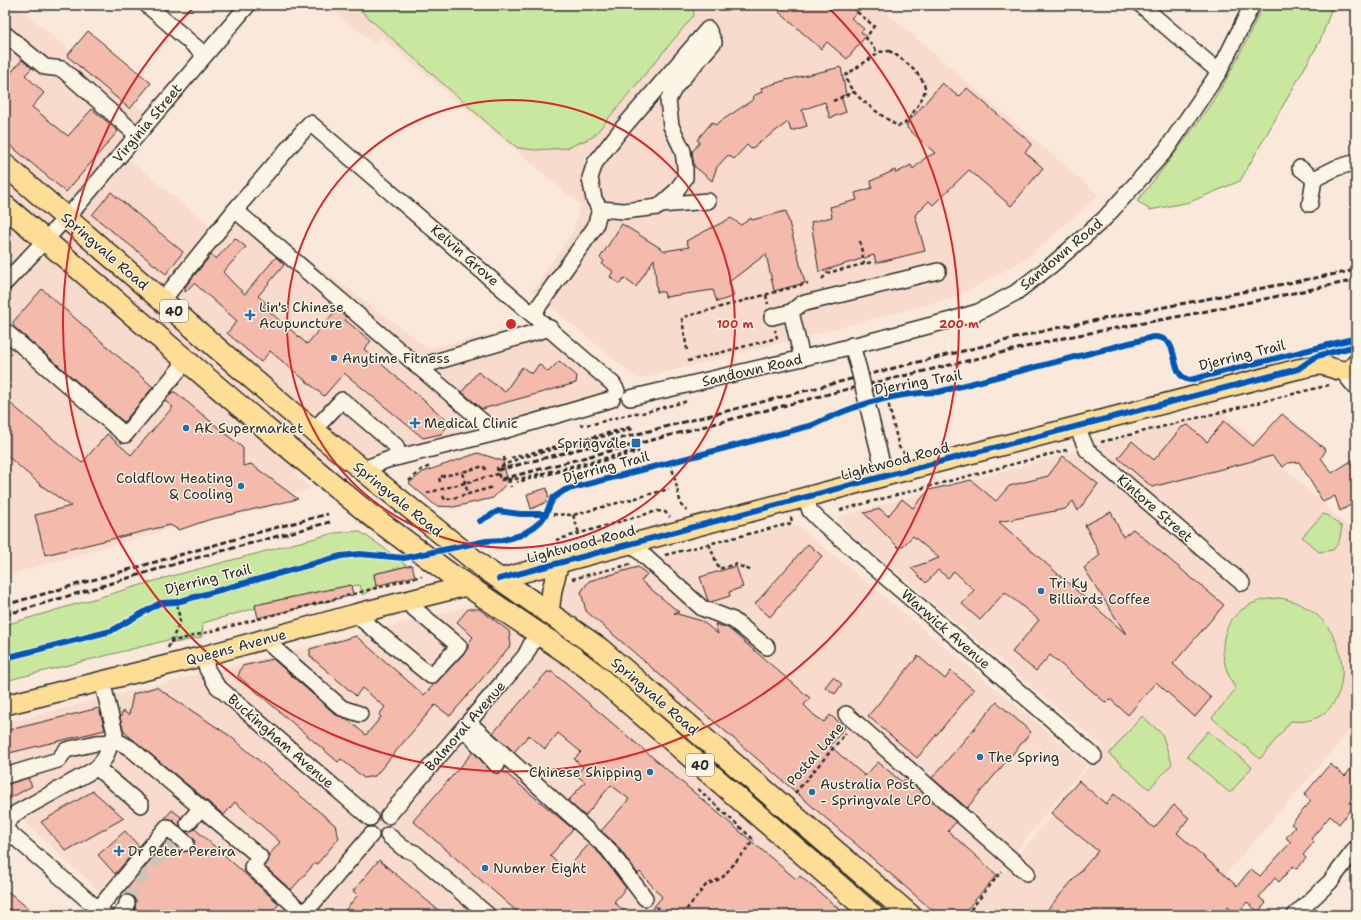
<svg xmlns="http://www.w3.org/2000/svg" width="1361" height="920" viewBox="0 0 1361 920" font-family="'Shantell Sans',sans-serif">
<style>
.built{fill:#f8dbcc}
.green{fill:#c9e79f;stroke:#7a8965}
.building{fill:#f4baac;stroke:#2b2b2b}
.lines{fill:none;stroke-linecap:round;stroke-linejoin:round}
.minor-tunnel{stroke:#d1c3b7;stroke-width:15;stroke-dasharray:15 8;stroke-linecap:butt}
.minor-casing{stroke:#2b2b2b;stroke-width:18}
.major-casing{stroke:#2b2b2b;stroke-width:22}
.highway-casing{stroke:#2b2b2b;stroke-width:24}
.path{stroke:#2b2b2b;stroke-width:2.5;stroke-dasharray:4 3;stroke-linecap:butt}
.minor{stroke:#fcf5e5;stroke-width:15}
.major{stroke:#fedd96;stroke-width:19}
.highway{stroke:#fedd96;stroke-width:21}
.rail{stroke:#2b2b2b;stroke-width:3;stroke-dasharray:6 3;stroke-linecap:butt}
.minor-bridge-casing{stroke:#2b2b2b;stroke-width:18;stroke-linecap:butt}
.minor-bridge{stroke:#fcf5e5;stroke-width:15}
.cycleway-casing{stroke:#fcf5e5;stroke-width:8}
.cycleway{stroke:#0057b8;stroke-width:6}
.ring{fill:none;stroke:#d62828;stroke-width:2}
.poi-dot{fill:#1f6fb2;stroke:#fcf5e5;stroke-width:1.5}
.labels{text-anchor:middle;dominant-baseline:central;stroke-width:3;stroke-linejoin:round;paint-order:stroke}
.shield{fill:#fcf5e5;stroke:#6a6863;stroke-width:1}
.shield-label{font-size:13px;font-weight:bold;fill:#2b2b2b}
.street-label{font-size:14px;fill:#2b2b2b;stroke:#fcf5e5}
.poi-label{font-size:14px;fill:#2b2b2b;stroke:#fcf5e5;text-anchor:start}
.centre{fill:#d62828;stroke:#fcf5e5;stroke-width:2}
.ring-label{font-size:12px;text-anchor:middle;font-weight:bold;fill:#d62828;stroke:#fcf5e5;stroke-width:3;stroke-linejoin:round;paint-order:stroke}
</style>
<rect width="100%" height="100%" fill="#fae9da"/>
<filter id="ink" filterUnits="userSpaceOnUse"><feTurbulence type="fractalNoise" baseFrequency=".025" numOctaves="2"/><feDisplacementMap in="SourceGraphic" scale="8" xChannelSelector="R" yChannelSelector="G"/><feConvolveMatrix kernelMatrix="1 2 1 2 8 2 1 2 1" color-interpolation-filters="sRGB"/></filter>
<g filter="url(#ink)">
<g class="built">
<path d="M5,5H15L148,115L120,152L217,232L239,208L428,348L533,325L603,385L604,394L600,398L475,430L294,473L311,489L5,576Z"/>
<path d="M327,5H878L1099,195L1026,259L957,297L641,379L635,377L532,291L574,230L580,204L381,37L374,44Z"/>
<path d="M1222,411L1356,534V724L1190,915H966L1052,816L1049,814L1104,748L844,528L837,517Z"/>
<path d="M796,524L1087,764L963,915H125L5,804V723Z"/>
</g>
<g class="green">
<path d="M354,5H693L694,15L593,137L567,148L535,150L518,148L501,135Z"/>
<path d="M1263,5H1333L1320,41L1240,181L1190,202L1150,210L1137,201C1163,169 1189,136 1212,102C1232,72 1248,38 1263,5Z"/>
<path d="M1323,514L1329,516L1342,527L1339,542L1333,550L1319,552L1302,537Z"/>
<path d="M359,531L384,548L407,566L374,574L376,586L363,595L360,585L330,589L256,605V608L203,623L202,637L175,643L176,638L5,681V625L168,577L334,533Z"/>
<path d="M1280,598C1361,612 1361,730 1291,721L1260,759L1212,718L1236,689C1208,646 1226,599 1280,598Z"/>
<path d="M1142,716L1162,734L1172,764L1149,789L1109,754Z"/>
<path d="M1208,731L1252,767L1230,793L1187,756Z"/>
</g>
<g class="building">
<path d="M785,5H849L857,12L851,18L864,29L861,32L866,36L847,59L827,42L821,49L779,12Z"/>
<path d="M88,31L151,83L130,109L67,56Z"/>
<path d="M22,60L32,68L25,75L44,93L32,107L68,136L92,109L118,131L66,192L5,141V79Z"/>
<path d="M841,67L846,95L841,96L846,112L830,118L825,102L802,110L807,126L791,131L788,122L751,149L747,145L734,159L728,155L717,167L712,181L694,166L692,152L700,142L697,140L712,122L715,125L754,99L753,96L762,92L761,88L786,80Z"/>
<path d="M942,83L959,97L967,88L1032,144L1025,152L1043,168L1011,206L969,170L933,205L929,201L915,215L925,251L876,263L874,255L819,272L811,222L832,217L830,207L857,200L855,193L872,188L871,181L895,170L896,173L911,165L913,169L925,158L935,153L907,128V124Z"/>
<path d="M111,192L183,252L166,274L92,215Z"/>
<path d="M786,211L805,283L774,291L766,254L729,282L734,296L717,302L713,290L665,297L664,292H657L654,259L636,287L624,278L620,284L610,277L613,271L602,264L604,261L600,258L622,224L665,251L689,247L686,241L731,218L741,225L751,218L752,220Z"/>
<path d="M235,238L246,247L223,272L234,284L245,294L276,257L284,265L258,296L266,303L263,306L307,344L337,309L347,318L345,320L371,341L364,349L450,423L441,434L423,438L344,373L324,396L270,351L261,362L227,333L237,321L194,283L185,292V287L211,255L216,259Z"/>
<path d="M42,289L153,387L124,422L14,327L13,322Z"/>
<path d="M559,361L577,376L576,383L482,409L462,392L478,372L505,392L522,367L532,374L539,364L548,372Z"/>
<path d="M172,392H175L243,448V466L251,464L298,499L208,520L179,530L170,525L45,555L35,515L71,506L42,486L5,454V399L82,463L107,434L131,455L173,407L165,401Z"/>
<path d="M1282,414L1326,450L1321,458L1332,473L1356,458V502L1340,511L1335,496L1323,502L1299,462L1288,463L1283,467L1272,456L1152,487L1118,458L1132,441L1154,460L1182,427L1188,425L1207,442L1224,421L1253,446Z"/>
<path d="M478,453L503,461L508,482L493,498L454,507L436,506L409,483L423,472Z"/>
<path d="M1063,456L1098,484L1078,511L1073,501L1065,509L999,522L1126,634L1084,568L1100,555L1085,525L1111,512L1123,537L1133,529L1224,605L1173,664L1211,698L1195,717L1156,682L1128,715L1110,699L1106,703L1050,655L1036,671L1012,652L1039,620L1005,592L980,620L962,604L974,590L954,571L948,578L938,570L926,583L911,568L939,558L913,536L900,549L864,513L880,509L888,516L902,499L913,508L929,490L971,480L996,501L1009,486L1048,476Z"/>
<path d="M547,488L549,501L531,509L527,494Z"/>
<path d="M808,544L822,556L770,617L755,604Z"/>
<path d="M412,565L415,576L376,586L374,574Z"/>
<path d="M736,566L743,587L729,592L730,596L711,602L708,601L700,577Z"/>
<path d="M638,567L647,574L641,581L679,612L674,613L702,621L718,634L715,624L728,628L810,698L804,705L814,715L824,722L830,715L845,727L830,746L865,776L878,762L902,782L906,778L956,822L948,831L997,875L962,915H938L586,611L581,592L589,581Z"/>
<path d="M351,585L353,595L258,618L255,605Z"/>
<path d="M468,609H479L509,631L511,645L450,716L435,705L375,776L364,778L341,759L338,762L238,676L242,666L273,659L336,715L347,719L366,735L381,717L379,715L385,707L362,688L356,696L310,656V649L356,636L424,695L468,648V644L473,637L457,622Z"/>
<path d="M918,656L945,679L951,671L974,690L917,758L868,716Z"/>
<path d="M547,672H552L796,879L800,876L846,915H647L662,897L640,872L638,874L615,843L601,831L629,799L611,785L585,816L568,801L585,782L576,775L583,767L574,759L581,752L558,733L545,749L529,735L514,752L493,733Z"/>
<path d="M833,677L842,684L835,694L825,687Z"/>
<path d="M156,687L230,736L335,825L339,838L317,864L315,863L291,890L264,866L269,859V855L280,842L235,802L224,815L124,732L120,718L123,711L129,715L133,694Z"/>
<path d="M997,702L1031,732L967,808L932,778Z"/>
<path d="M99,708L105,730L5,754V731Z"/>
<path d="M473,752L491,771L499,774L503,771L573,829L550,856L566,870L589,844L601,855L626,888L614,902L629,915H521L413,821Z"/>
<path d="M1356,762V803L1339,824L1330,816L1311,839L1314,842L1303,855L1306,858L1297,869L1293,866L1279,882L1275,878L1259,897L1266,903L1258,912L1247,902L1237,914L1228,907L1222,915H1054L1048,909L1098,851L1051,813L1079,781L1106,804L1114,794L1154,828L1174,805L1189,818L1177,833L1237,886L1251,869L1260,876L1291,842L1286,838L1295,827L1291,824L1311,801L1304,795L1330,764L1345,776Z"/>
<path d="M28,778L32,786L5,801V785Z"/>
<path d="M93,791L124,818L66,851L41,822Z"/>
<path d="M172,810L181,817L179,826L172,820L165,818Z"/>
<path d="M195,829L279,904L269,915H141L135,910L136,900L133,896L124,894L120,897L168,840L184,852L193,849L195,840L187,832Z"/>
<path d="M125,831L139,846L115,874L98,855Z"/>
<path d="M379,860L444,915H341L358,895L353,891Z"/>
<path d="M5,889L36,915H5Z"/>
</g>
<g class="lines">
<path class="minor-tunnel" d="M127,903L131,888L188,823"/>
<g class="minor-casing">
<g id="minor">
<path d="M147,5L205,55"/>
<path d="M1141,5L1219,72"/>
<path d="M708,29L714,42L675,87L668,100L671,126L683,151L685,167V178L676,191L658,207L624,211L600,209L594,199L590,178L595,163L620,131Z"/>
<path d="M5,34L45,67L62,69L137,135"/>
<path d="M1300,168L1314,179L1310,204"/>
<path d="M1314,179L1336,168L1356,162"/>
<path d="M660,205L708,201"/>
<path d="M235,210L496,433"/>
<path d="M5,283L77,206L248,5"/>
<path d="M162,301L235,210L310,123L613,384L617,391"/>
<path d="M533,314L595,227L600,209"/>
<path d="M772,317L791,312"/>
<path d="M5,331L125,435L187,360"/>
<path d="M852,345L859,370"/>
<path d="M802,358L791,312L801,304L938,271"/>
<path d="M418,367L550,328"/>
<path d="M1343,372L1356,388"/>
<path d="M630,398L833,351L951,320L978,312L1015,293L1053,264L1104,219L1166,150L1219,72L1252,5"/>
<path d="M866,399L885,476"/>
<path d="M1077,427L1087,450L1242,583"/>
<path d="M313,431L342,400L396,446L399,457"/>
<path d="M361,470L387,460L496,433L612,399"/>
<path d="M806,497L810,511L819,520L1094,756"/>
<path d="M630,543L702,608L733,620L767,647"/>
<path d="M355,614L431,676L459,646L405,601"/>
<path d="M265,640L342,708L360,714"/>
<path d="M204,656L207,669L217,686L370,818"/>
<path d="M846,714L1027,873"/>
<path d="M469,723L608,849L645,898"/>
<path d="M466,731L497,765"/>
<path d="M97,768L141,805"/>
<path d="M5,776L58,760L66,750L96,743L119,742L130,748L201,808L188,823"/>
<path d="M201,808L260,857L252,867L304,914"/>
<path d="M388,816L525,656L537,633"/>
<path d="M5,825L16,813L97,768L105,758L115,733L102,681"/>
<path d="M5,829L105,915"/>
<path d="M388,835L403,848L415,853L488,915"/>
<path d="M98,909L167,827L186,843"/>
<path d="M120,915L126,908L127,903"/>
<path d="M303,915L371,835"/>
<path d="M1295,915L1330,882L1356,848"/>
</g>
</g>
<g class="major-casing">
<g id="major">
<path d="M499,579L885,476L1298,369C1305,368 1313,365 1320,365C1334,366 1345,378 1356,364"/>
<path d="M549,612L552,590L559,562"/>
<path d="M5,705L204,656L355,614L466,586"/>
</g>
</g>
<g class="highway-casing">
<g id="highway">
<path d="M5,165L291,412L484,568L599,648L910,915"/>
<path d="M5,206L289,448L369,514L450,574L573,657L594,673L873,915"/>
</g>
</g>
<g class="path">
<path d="M857,12L874,26L866,38L878,53"/>
<path d="M889,51C900,56 924,76 925,88C925,96 917,106 913,113C909,119 905,126 897,126C884,116 846,94 846,75L880,52Z"/>
<path d="M833,101L854,92"/>
<path d="M860,241L864,264"/>
<path d="M822,279L827,273L872,262"/>
<path d="M766,295L768,304"/>
<path d="M687,350L682,319L684,317L808,283"/>
<path d="M688,361L777,338L775,330"/>
<path d="M887,398L899,447L904,453"/>
<path d="M580,425L593,424L634,413H642L688,401"/>
<path d="M1101,442L1329,385"/>
<path d="M504,457L505,464"/>
<path d="M511,458L631,427L632,429L520,458L497,468L500,480L523,478L638,450V452L517,482"/>
<path d="M671,463L681,505L687,511"/>
<path d="M485,470L484,466L462,472L468,494L490,488L489,484"/>
<path d="M509,479L511,487"/>
<path d="M409,481L421,470L430,466"/>
<path d="M440,482L439,477L462,472"/>
<path d="M427,493L498,474"/>
<path d="M443,496L445,500L468,494"/>
<path d="M840,510L1070,449"/>
<path d="M546,514L573,515L669,489"/>
<path d="M573,515L579,533"/>
<path d="M556,540L657,511L665,512L670,517"/>
<path d="M709,544L719,569L735,564L752,571"/>
<path d="M665,555L792,523L791,517"/>
<path d="M572,579L631,564"/>
<path d="M170,642L422,576"/>
<path d="M168,648L180,622L177,602"/>
<path d="M698,789L754,840"/>
<path d="M795,793L846,733"/>
<path d="M656,907L665,915"/>
<path d="M682,915L706,885L722,878L754,840"/>
<path d="M966,915L1002,871"/>
</g>
<use href="#minor" class="minor"/>
<use href="#major" class="major"/>
<use href="#highway" class="highway"/>
<g class="rail">
<path d="M498,470L882,371L1056,328L1356,270"/>
<path d="M502,479L840,391L1068,337L1192,314L1356,280"/>
<path d="M5,605L274,528L328,514"/>
<path d="M5,615L185,561L330,522"/>
</g>
<g class="minor-bridge-casing">
<path id="minor-bridge" d="M859,370L866,399"/>
</g>
<use href="#minor-bridge" class="minor-bridge"/>
<g class="cycleway-casing">
<g id="cycleway">
<path d="M480,521L498,511L520,514H546"/>
<path d="M499,579L885,476L1298,369L1317,356L1356,346"/>
<path d="M5,658L111,631L160,603L177,602L341,556L360,554L404,558L486,541L503,540L521,535L534,527L541,521L546,514L553,498L565,490L813,425C854,405 892,393 938,392L1153,337C1184,336 1166,376 1190,380L1356,338"/>
</g>
</g>
<use href="#cycleway" class="cycleway"/>
</g>
</g>
<g class="ring">
<circle cx="511" cy="324" r="224"/>
<path d="M828 7A448 448 0 1 1 194 7"/>
</g>
<g class="poi-dot">
<path d="M248 309h4v4h4v4h-4v4h-4v-4h-4v-4h4z"/>
<circle cx="334" cy="358" r="4"/>
<path d="M413 417h4v4h4v4h-4v4h-4v-4h-4v-4h4z"/>
<circle cx="186" cy="428" r="4"/>
<rect x="631" y="438" width="10" height="10" rx="2"/>
<circle cx="241" cy="486" r="4"/>
<circle cx="1041" cy="591" r="4"/>
<circle cx="980" cy="757" r="4"/>
<circle cx="650" cy="772" r="4"/>
<circle cx="812" cy="792" r="4"/>
<path d="M117 845h4v4h4v4h-4v4h-4v-4h-4v-4h4z"/>
<circle cx="485" cy="868" r="4"/>
</g>
<g class="labels">
<g class="shield">
<rect x="160" y="300" width="28" height="22" rx="3"/>
<rect x="686" y="754" width="28" height="22" rx="3"/>
</g>
<g class="shield-label">
<text x="174" y="311">40</text>
<text x="700" y="765">40</text>
</g>
<g class="street-label">
<text transform="translate(147 123) rotate(-50)">Virginia Street</text>
<text transform="translate(105 251) rotate(41)">Springvale Road</text>
<text transform="translate(1061 254) rotate(-40)">Sandown Road</text>
<text transform="translate(465 255) rotate(41)">Kelvin Grove</text>
<text transform="translate(1242 355) rotate(-14)">Djerring Trail</text>
<text transform="translate(752 370) rotate(-13)">Sandown Road</text>
<text transform="translate(918 382) rotate(-10)">Djerring Trail</text>
<text transform="translate(895 461) rotate(-15)">Lightwood Road</text>
<text transform="translate(606 467) rotate(-15)">Djerring Trail</text>
<text transform="translate(398 499) rotate(39)">Springvale Road</text>
<text transform="translate(1155 508) rotate(41)">Kintore Street</text>
<text transform="translate(581 544) rotate(-15)">Lightwood Road</text>
<text transform="translate(208 579) rotate(-14)">Djerring Trail</text>
<text transform="translate(946 629) rotate(41)">Warwick Avenue</text>
<text transform="translate(236 647) rotate(-15)">Queens Avenue</text>
<text transform="translate(655 696) rotate(41)">Springvale Road</text>
<text transform="translate(465 726) rotate(-49)">Balmoral Avenue</text>
<text transform="translate(281 741) rotate(41)">Buckingham Avenue</text>
<text transform="translate(815 754) rotate(-49)">Postal Lane</text>
</g>
<g class="poi-label">
<text x="259" y="307">Lin's Chinese<tspan x="259" dy="16">Acupuncture</tspan></text>
<text x="342" y="358">Anytime Fitness</text>
<text x="424" y="423">Medical Clinic</text>
<text x="194" y="428">AK Supermarket</text>
<text x="627" y="443" text-anchor="end">Springvale</text>
<text x="233" y="478" text-anchor="end">Coldflow Heating<tspan x="233" dy="16">&amp; Cooling</tspan></text>
<text x="1049" y="583">Tri Ky<tspan x="1049" dy="16">Billiards Coffee</tspan></text>
<text x="988" y="757">The Spring</text>
<text x="642" y="772" text-anchor="end">Chinese Shipping</text>
<text x="820" y="784">Australia Post<tspan x="820" dy="16">- Springvale LPO</tspan></text>
<text x="128" y="851">Dr Peter Pereira</text>
<text x="493" y="868">Number Eight</text>
</g>
</g>
<circle cx="511" cy="324" r="6" class="centre"/>
<g class="ring-label">
<text x="735" y="328">100 m</text>
<text x="959" y="328">200 m</text>
</g>
<rect width="1361" height="920" fill="none" stroke="#fcf5e5" stroke-width="20"/>
<rect x="10" y="10" width="1341" height="900" fill="none" stroke="#2b2b2b" stroke-width="1.5" filter="url(#ink)"/>
</svg>
